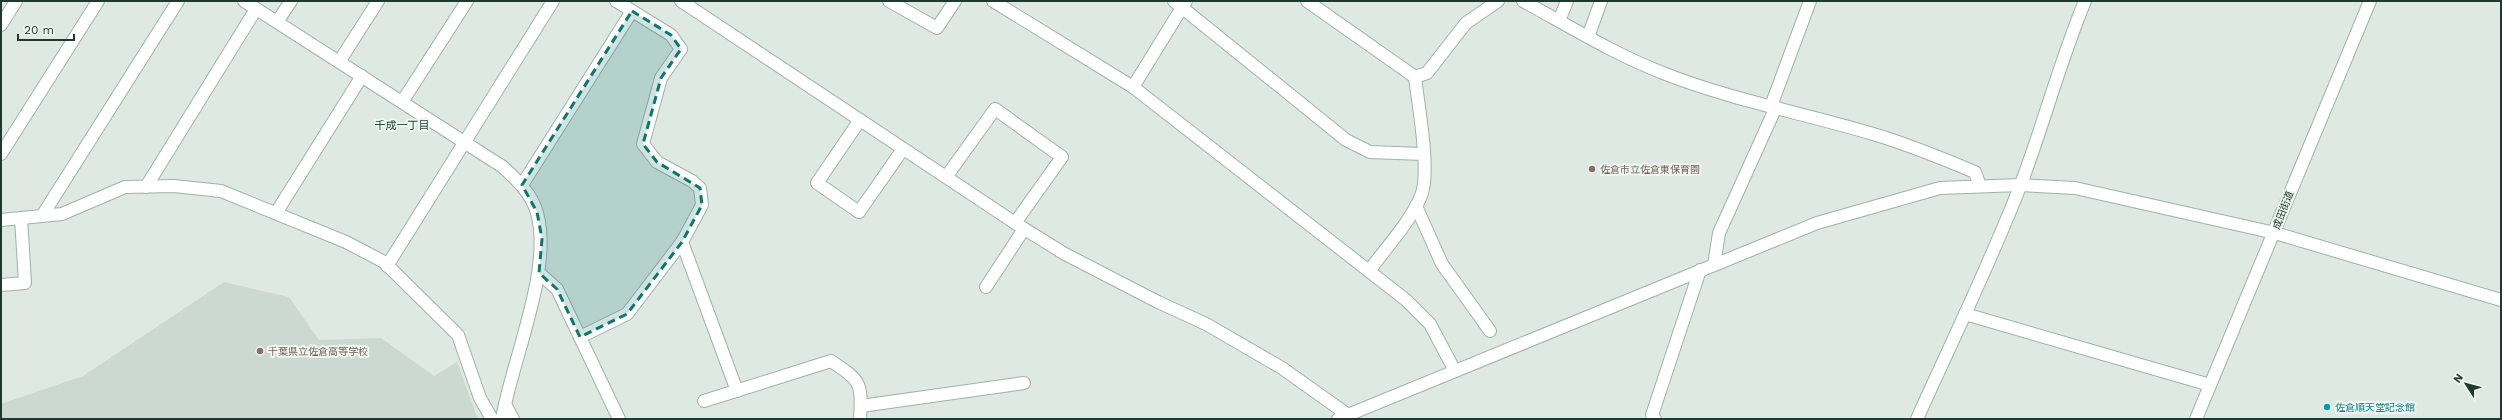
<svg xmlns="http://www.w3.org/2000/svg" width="2502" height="420" viewBox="0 0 2502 420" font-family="'Work Sans','Noto Sans JP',sans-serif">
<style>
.built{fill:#ccd9d2}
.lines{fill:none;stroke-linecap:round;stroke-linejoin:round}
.minor-casing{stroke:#a1b1aa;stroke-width:14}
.minor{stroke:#fff;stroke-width:12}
.marked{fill:#0f766e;fill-opacity:0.2;stroke:#0f766e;stroke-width:3;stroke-dasharray:8 5;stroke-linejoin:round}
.education-dot{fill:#8d6e63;stroke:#eef6f1;stroke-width:1.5}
.culture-dot{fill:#0f9aa8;stroke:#eef6f1;stroke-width:1.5}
.labels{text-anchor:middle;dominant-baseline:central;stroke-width:4;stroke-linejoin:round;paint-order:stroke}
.education-label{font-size:10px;fill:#785e54;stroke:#eef6f1;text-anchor:start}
.street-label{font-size:10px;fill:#203930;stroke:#eef6f1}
.culture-label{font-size:10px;fill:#0d838f;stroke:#eef6f1;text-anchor:start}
.neighbourhood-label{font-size:11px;fill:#1c4a3b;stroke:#eef6f1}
</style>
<rect width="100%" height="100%" fill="#dee9e3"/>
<path class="built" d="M224,282L289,297L319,340L381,338L434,376L457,362L478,419H1V404L83,376Z"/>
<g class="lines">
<g class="minor-casing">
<g id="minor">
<path d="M244,1L503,167C517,180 532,194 537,213C553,269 512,360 502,419"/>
<path d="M681,1L1015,223L1065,254L1158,302L1206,324L1282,368L1348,415"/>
<path d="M889,1L937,28L955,1"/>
<path d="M993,1L1133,87L1406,300L1430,324L1455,371"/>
<path d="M1174,1L1346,140L1370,152L1423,154"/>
<path d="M1307,1L1415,77C1418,104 1431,173 1421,196C1411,221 1385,249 1369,271"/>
<path d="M1523,1C1569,26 1614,54 1663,73C1731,100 1803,113 1873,134C1908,144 1941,158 1975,172L1980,186"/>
<path d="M1559,21L1567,1"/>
<path d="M277,22L291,1"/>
<path d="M1,25L16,1"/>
<path d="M1588,37L1601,1"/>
<path d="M339,62L378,1"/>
<path d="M1415,77L1427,73L1466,23L1498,1"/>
<path d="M1133,87L1186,1"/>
<path d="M402,102L467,1"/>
<path d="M1771,106L1810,1"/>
<path d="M860,120L817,183L859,212L903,149"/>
<path d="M1,154L98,1"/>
<path d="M946,177L995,109L1062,157L1015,223"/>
<path d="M522,185L632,11"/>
<path d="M146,187L256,9"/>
<path d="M1416,206L1442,264L1490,331"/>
<path d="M276,213L362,76"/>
<path d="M42,216L178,1"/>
<path d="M1,220L62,214L125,187L174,186L221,191L346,242L384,262L458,335L480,398L492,419"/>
<path d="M682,242L737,391"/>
<path d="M1714,265L1719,233L1776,107"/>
<path d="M387,266L553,1"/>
<path d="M539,273L557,289L619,419"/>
<path d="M1,285L25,283L21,218"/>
<path d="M986,287L1024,229"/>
<path d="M1965,314L2210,385"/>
<path d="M580,337L627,314L682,242L702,205L700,188L692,181L657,162L643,144L661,78L681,49L671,35L616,1"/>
<path d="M704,401L831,361C861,381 862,382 860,419"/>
<path d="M505,404L513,419"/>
<path d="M861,406L1024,383"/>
<path d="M1338,419L1817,223L1940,188L2020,185L2075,188L2275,233L2501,300"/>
<path d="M1655,419L1652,415L1700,270"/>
<path d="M1917,419C1952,341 1990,264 2021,184C2044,123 2060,61 2085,1"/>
<path d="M2196,419L2370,1"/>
</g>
</g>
<use href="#minor" class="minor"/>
</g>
<path class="marked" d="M632,11L671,35L681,49L661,78L643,144L657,162L700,188L702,205L682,242L627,314L580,337L557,289L539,273L542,239L537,212L522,185Z"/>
<g class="education-dot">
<circle cx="1592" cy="169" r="4"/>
<circle cx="260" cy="351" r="4"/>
</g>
<circle class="culture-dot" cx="2327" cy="407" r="4"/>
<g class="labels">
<g class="education-label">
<text x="1600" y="169">佐倉市立佐倉東保育園</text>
<text x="268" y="351">千葉県立佐倉高等学校</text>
</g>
<g class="street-label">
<text transform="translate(2283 210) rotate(-69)">成田街道</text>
</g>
<g class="culture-label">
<text x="2335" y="407">佐倉順天堂記念館</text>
</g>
<g class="neighbourhood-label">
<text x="402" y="125">千成一丁目</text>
</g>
</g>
<rect width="2502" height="420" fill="none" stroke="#203930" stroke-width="4"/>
<g transform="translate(2466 384) rotate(306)" stroke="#eef6f1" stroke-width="3" paint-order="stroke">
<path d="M0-3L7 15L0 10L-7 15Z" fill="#203930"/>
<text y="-6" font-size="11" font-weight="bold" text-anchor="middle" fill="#203930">N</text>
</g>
<path d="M18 34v6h56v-6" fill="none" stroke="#203930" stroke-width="2"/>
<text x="24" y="34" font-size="12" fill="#203930" stroke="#eef6f1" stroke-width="3" paint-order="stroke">20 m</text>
</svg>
